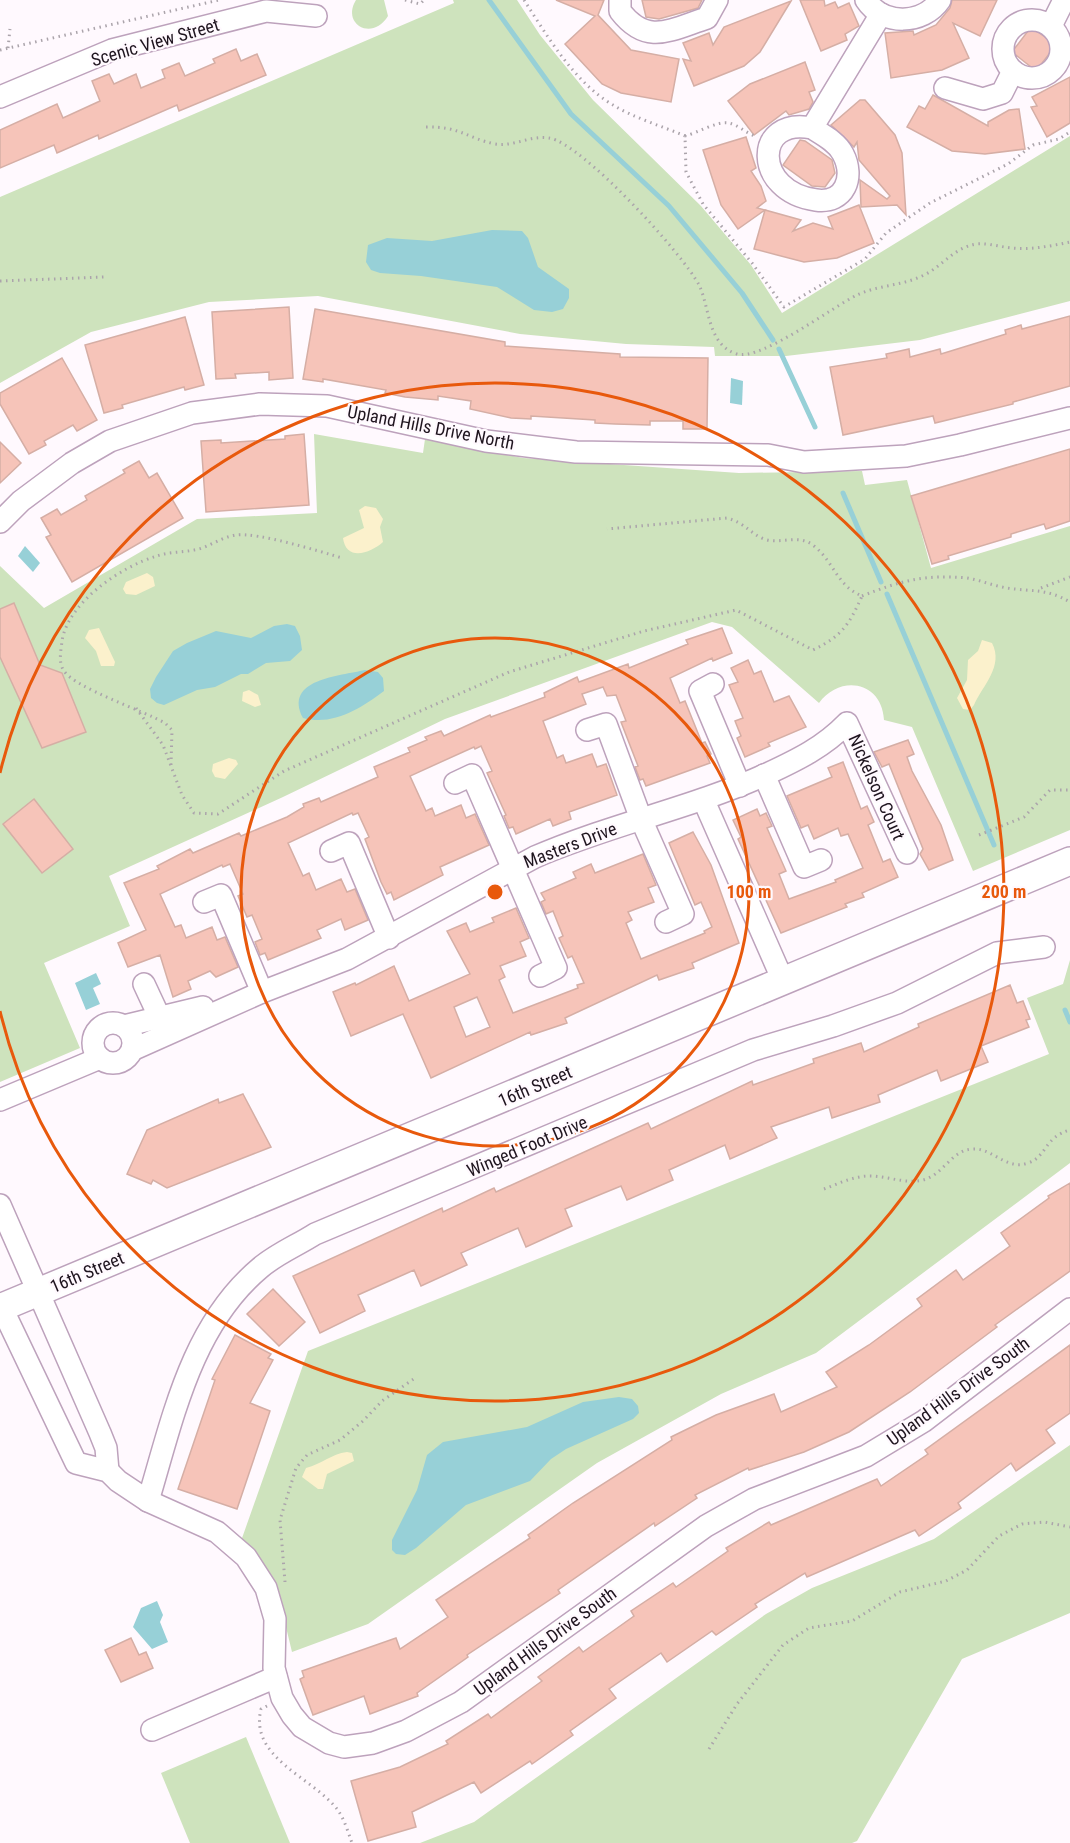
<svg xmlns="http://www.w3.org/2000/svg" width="1070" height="1843" viewBox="0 0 1070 1843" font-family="'Roboto Condensed',sans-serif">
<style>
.green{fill:#cee3bd}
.sand{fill:#fbf1cc}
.water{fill:#97d0d7}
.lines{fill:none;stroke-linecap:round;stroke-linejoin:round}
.stream{stroke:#97d0d7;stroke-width:5}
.building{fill:#f6c4b9;stroke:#d5aea5;stroke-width:1.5;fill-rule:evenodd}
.minor-casing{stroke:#bda2bc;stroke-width:24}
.major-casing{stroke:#bda2bc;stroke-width:30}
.path{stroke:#aba4ab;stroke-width:3;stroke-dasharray:1.5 4.5;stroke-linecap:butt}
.minor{stroke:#fff;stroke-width:21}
.major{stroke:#fff;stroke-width:27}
.ring{fill:none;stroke:#e8590c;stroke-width:3}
.labels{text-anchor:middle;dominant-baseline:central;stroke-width:4.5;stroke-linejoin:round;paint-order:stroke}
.street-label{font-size:18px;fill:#1f151f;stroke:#fff9fe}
.centre{fill:#e8590c;stroke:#fff9fe;stroke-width:3}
.ring-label{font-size:18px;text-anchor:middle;font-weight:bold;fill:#e8590c;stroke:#fff9fe;stroke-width:4.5;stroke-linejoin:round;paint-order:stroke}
</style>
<rect width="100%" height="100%" fill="#fff9fe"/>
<g class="green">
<path d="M356,0H384L388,16C372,42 341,24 356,0Z"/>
<path d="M453,0H517L540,35L593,100L701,206L751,265L782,313L1070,136V301L920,340L786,356H715L714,347L626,344L520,334L318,296L209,302L91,332L0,383V197L454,3Z"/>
<path d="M314,434L423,453L425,439L523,458L739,473L862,471L865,485L907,480L931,568L1070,526V830L973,871L912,727L884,720C882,681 840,674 819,703L732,627L712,622L445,719L283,797L109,876L130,926L44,963L80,1048L0,1082V566L44,608L197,519L317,513Z"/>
<path d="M1070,960V1163L816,1353L721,1394L597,1463L368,1624L292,1652L278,1594L241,1541L308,1351L1049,1054L1027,998L1063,984Z"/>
<path d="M1070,1445V1613L962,1659L857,1841L852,1843H420L474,1822L766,1614L812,1588L934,1539Z"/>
<path d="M246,1737L290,1843H190L161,1773Z"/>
</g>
<g class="sand">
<path d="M365,506L376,508L383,519L380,527L383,542C371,553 346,562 343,538L364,528L359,510Z"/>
<path d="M147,573L153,577L155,586L136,595L126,594L123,589L126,582Z"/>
<path d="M99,628L115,662L114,666H101L96,651L85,638L89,630Z"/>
<path d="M982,640L992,643C1004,666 983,685 974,705L970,710L963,709L957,698L967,680L968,660L978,651Z"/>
<path d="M249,690L258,695L261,705L255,707L242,701L243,692Z"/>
<path d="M229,758L236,760L238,764L225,779L215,777L212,771L213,764Z"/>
<path d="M347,1452L352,1453L354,1461L327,1474L323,1489H318L302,1477L306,1468C322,1464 331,1454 347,1452Z"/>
</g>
<g class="water">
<path d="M492,230L522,231L528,238L538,267L569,289V298L563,309L552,312L534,310L497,287L421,276L380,273L371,270L366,262L368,245L387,238L432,241Z"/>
<path d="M731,378L743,381L742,405L730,403Z"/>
<path d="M25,546L40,563L33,572L18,556Z"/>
<path d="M287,624L295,626L300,636L302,650L290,661L266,663L248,674H241L215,687L197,690L164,705L157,703L151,698L150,689L156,677L173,651L187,643L216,631L251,638L274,626Z"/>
<path d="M365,670L378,672L383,678L384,691C360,709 333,726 303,718C283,679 340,676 365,670Z"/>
<path d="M96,973L101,984L93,988L100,1004L86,1010L75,983Z"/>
<path d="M619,1397L632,1399L638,1406L639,1413L633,1419L566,1449L551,1459L530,1481L466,1505L416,1548L405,1555L396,1554L392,1550V1540L417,1490L427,1455L443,1442L527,1427L583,1402Z"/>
<path d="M157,1601L163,1615L160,1622L168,1642L152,1649L133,1627L141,1608Z"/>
</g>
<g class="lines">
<g class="stream">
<path d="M489,0L571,114L669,206L742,293L773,340"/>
<path d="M779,349L815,427"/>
<path d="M843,493L881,582"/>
<path d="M887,594L994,845"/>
<path d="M1065,1010L1070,1022"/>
</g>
</g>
<g class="building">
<path d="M556,0H604L598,15L631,50L679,59L671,102L621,93L602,84L565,44L595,16Z"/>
<path d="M642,0H702L698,8L659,19L646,17Z"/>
<path d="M800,0H824L825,6L835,2L838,8L849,3L859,26L845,34L847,40L821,51Z"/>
<path d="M952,0H997L980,36L953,23L969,58L942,70L891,78L885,33L913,31L914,35L936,25L950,8Z"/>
<path d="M791,1L760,52L744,66L694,86L683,59L691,61L683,43L709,33L713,45L724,27Z"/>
<path d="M1031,27L1056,45L1036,71L1012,52Z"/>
<path d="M236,49L241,61L257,54L266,75L179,111L177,105L99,139L98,135L57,153L54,145L0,168V130L57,104L63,118L100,101L92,81L109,74L114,84L136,74L141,88L165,78L162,70L179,63L185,76L215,63L213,59Z"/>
<path d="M805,62L815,90L809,92L813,102L809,109L789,115L786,111L754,135L728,101L750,84Z"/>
<path d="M1070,77V123L1047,137L1031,107L1037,106L1032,97Z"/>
<path d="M933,95L988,126V122L1009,110L1019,109L1025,149L985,154L952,151L907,127L919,106L925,109Z"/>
<path d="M860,100H865L895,135L902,153L906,215L897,205L861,207L860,180L887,199L890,196L859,160L857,142L854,147L831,125Z"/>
<path d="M746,137L756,168L751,171L761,186L766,201L757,208L765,210L738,229L721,205L703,150Z"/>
<path d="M800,140L805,141L832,160L835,173L825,187L812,186L783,165Z"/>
<path d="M859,205L874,243L837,258L804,262L754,249L765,210L801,220L793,231L813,223L833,229L828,217Z"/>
<path d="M289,307L293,378L269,380V372L235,374L236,378L216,379L212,312Z"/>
<path d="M315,309L505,342V346L620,354V357L708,358L707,429H683V421H650V425L615,424L595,423V420L531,416V419L511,418L470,409L471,401L438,396V400L405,397L385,393L386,390L323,379V382L303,379Z"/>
<path d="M1070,316V386L1013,402V404L935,423L933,416L843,435L830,367L887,358L886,354L909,349L910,357L940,349L941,354L1006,334L1005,330L1021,325L1022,329Z"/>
<path d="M185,317L204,385L185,390L184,387L122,405L123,408L104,413L85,345Z"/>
<path d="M62,358L97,420L77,431L73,425L44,441L46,445L29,454L0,404V393Z"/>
<path d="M304,434L309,505L206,512L201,441L221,440V443L285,439V436Z"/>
<path d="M0,442L21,463L0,483Z"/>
<path d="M1070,449V521L1046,529L1044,524L1011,534V537L948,556L949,559L932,564L911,496Z"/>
<path d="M139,461L149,478L157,473L183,518L72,582L46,537L51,535L41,518L57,509L61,515L87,500L85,496L125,473L123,470Z"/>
<path d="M14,603L40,665L62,673L86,732L42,748L0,657V609Z"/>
<path d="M722,628L732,653L713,661L712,658L670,678L680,703L685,701L702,743L705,742L711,754L707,756L710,763L646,786L643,779L640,780L635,767L638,766L621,722L626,721L616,695L607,696L603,687L582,694L586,704L543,721L557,758L563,755L566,763L592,754L597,767L606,764L617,795L569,812L571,819L553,826L550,819L516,834L513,827L509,828L504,816L506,815L487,773L492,771L481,746L475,749L474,747L410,776L426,811L432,808L435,816L461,805L466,818L475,814L489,845L440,867L443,875L394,900L391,892L387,894L381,882L365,839L369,837L358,813L353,815L352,813L288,843L303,876L309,873L316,890L341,879L347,892L355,889L368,920L345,930L341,919L317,930L321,938L268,960L265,953L260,955L255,942L262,939L252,915L247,917L238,896L243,894L230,864L223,867L222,865L160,894L175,927L181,925L186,938L212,927L217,940L225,937L238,967L216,977L210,971L188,981L191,989L173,997L160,955L128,967L118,943L146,930L124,883L159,869L157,866L190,849L193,853L239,833L241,836L287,817L304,807L303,804L319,798L321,802L378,777L374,767L410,752L408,748L427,740L425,737L441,731L444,736L490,715L491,717L545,697L544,693L577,677L579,682L628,664L629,668L688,644L686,640Z"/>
<path d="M748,660L754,674L761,671L774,702L789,696L806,727L768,743L770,746L745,757L737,738L741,736L735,721L743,718L729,685L738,682L731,668Z"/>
<path d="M908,740L914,754L907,757L912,771L941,825L953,860L929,870L920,854L923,849L889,764L882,767L874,752Z"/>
<path d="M843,762L861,809L867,806L874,822L868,825L883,862L890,859L898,877L862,893L864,897L845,904L847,907L781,933L738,839L741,837L733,820L757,809L760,816L766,813L772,826L767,828L786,871L779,874L789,899L836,882L835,880L863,868L848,834L841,836L838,828L814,839L808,825L801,828L787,796L832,777L828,768Z"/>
<path d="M34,799L73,849L42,873L3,824Z"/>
<path d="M693,832L711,865L739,943L692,963L694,968L659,980L657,975L565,1018L567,1023L531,1035L530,1032L431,1078L403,1014L351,1036L333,992L355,983L356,985L394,966L409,1001L470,974L447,931L466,923L470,932L494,922L492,918L516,908L529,938L520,942L526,956L500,966L505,977L499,980L513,1013L578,988L577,985L584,983L572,956L568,958L559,938L563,936L553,911L546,914L541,902L545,900L541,893L576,878L573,872L591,864L595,873L643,854L656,885L648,888L654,902L628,912L632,920L626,923L641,959L705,933L704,931L712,927L701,902L695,905L669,843ZM477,997L490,1027L466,1037L454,1007Z"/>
<path d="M1010,985L1017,1003L1023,1001L1030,1019L1026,1020L1029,1027L981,1046L988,1062L941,1081L937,1070L878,1095L880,1102L832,1118L829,1107L771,1127L777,1138L730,1159L725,1145L669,1170L673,1180L627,1200L621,1186L565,1209L572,1226L526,1247L518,1228L461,1253L467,1265L421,1286L414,1270L358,1295L365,1311L320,1333L293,1276L442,1208L443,1212L494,1188L496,1192L648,1123L651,1129L752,1081L753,1085L814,1063L813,1059L861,1043L864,1052L919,1027L918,1024Z"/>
<path d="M243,1094L271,1147L167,1188L153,1180L151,1184L127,1174L147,1130L218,1099L219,1103Z"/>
<path d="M1070,1183V1271L995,1325L997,1327L910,1392L849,1432L804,1452L749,1470L748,1468L695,1495L697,1498L655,1526L654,1523L558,1590L560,1593L467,1655L468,1657L417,1693L418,1696L370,1714L364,1696L313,1715L300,1679L304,1677L302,1671L396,1638L400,1649L448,1617L436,1600L530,1538L528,1535L573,1503L672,1440L671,1437L716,1415L774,1394L781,1412L837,1387L826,1372L869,1345L922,1306L917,1299L956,1270L963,1280L1010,1246L1001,1233L1049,1198L1048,1196Z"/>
<path d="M273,1289L305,1322L279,1346L247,1314Z"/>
<path d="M235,1335L271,1354L268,1358L273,1360L250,1403L270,1411L237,1509L178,1489L215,1380L212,1379Z"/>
<path d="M1070,1345V1413L1046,1430L1055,1443L1016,1471L1011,1463L958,1503L961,1508L919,1536L915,1530L807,1577L805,1573L755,1604L757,1607L716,1635L712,1631L667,1662L661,1653L609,1689L616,1698L570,1731L573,1735L532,1764L530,1761L481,1793L474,1782L412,1812L416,1827L368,1841L351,1781L400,1767L448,1744L446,1741L488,1714L491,1718L542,1681L538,1677L579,1647L583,1652L613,1631L634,1616L631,1611L673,1583L676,1587L728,1551L726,1548L769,1522L771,1525L877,1479L881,1486L928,1454L925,1450Z"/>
<path d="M131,1638L139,1655L146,1652L153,1668L121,1682L105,1650Z"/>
</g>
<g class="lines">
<g class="minor-casing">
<g id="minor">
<path d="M620,0V11C647,46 670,30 707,18L717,0"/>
<path d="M866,0C883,26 923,25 940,0"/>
<circle cx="1032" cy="49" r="29"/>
<path d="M1051,26L1064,0"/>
<path d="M945,88L983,99L1002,93L1013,71"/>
<path d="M0,97L112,50L266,11L316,16"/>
<path d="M812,128C823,135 837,142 843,154C855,177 845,204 816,200C753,192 753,116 812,128L881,14"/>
<path d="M0,522L21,501L72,463L110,441L192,413L260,404L327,406L486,441L576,452L768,455L804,462L906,456L960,445L1070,418"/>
<path d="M713,684L700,691L740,786"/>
<path d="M587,730L606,724L641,819L683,914L666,922"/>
<path d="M764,775L804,867L821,860"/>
<path d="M455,783L472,775L556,968L540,976"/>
<path d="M704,801L784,983"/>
<path d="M331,851L349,843L389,938"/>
<path d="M204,902L221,895L262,992"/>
<path d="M144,984L165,1029"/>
<circle cx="113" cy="1043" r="20"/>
<path d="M124,1026L203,1007"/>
<path d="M132,1050L262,992L347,959L535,857C611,824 692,808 767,774C797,760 824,747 847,723L907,853"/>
<path d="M0,1100L100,1058"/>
<path d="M0,1205L100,1433L106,1448L108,1471"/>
<path d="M0,1304L76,1463L108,1471L118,1481L148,1501L217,1532L246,1557L266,1588L275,1619L274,1668L282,1698L292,1715L302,1727L329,1743L344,1747L373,1743L406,1731L461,1702L706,1526L754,1499L866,1456L924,1421L1070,1309"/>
<path d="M148,1501C173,1418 191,1326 260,1268C276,1254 298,1245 315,1234L753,1050L833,1026L897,1003L997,953L1044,947"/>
<path d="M152,1730L276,1677"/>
</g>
</g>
<g class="major-casing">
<path id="major" d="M0,1308L1070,861"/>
</g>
<g class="path">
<path d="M405,0L420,4L424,0"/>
<path d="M524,0C548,37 574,82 613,105C634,118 662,126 685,136L686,172L703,204L752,263L784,307L865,259L886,233L930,203L1008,164L1033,145L1059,139L1070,132"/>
<path d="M8,48L10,29"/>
<path d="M0,50L219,0"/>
<path d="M426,127C459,126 467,138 495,144C514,147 530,135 549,138C582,143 683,254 699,285C710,307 707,345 737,354C761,361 834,306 857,295C878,285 901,286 922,276C942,267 953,248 976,244C989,243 1000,247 1012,248C1031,250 1051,246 1070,242"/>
<path d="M685,136C697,133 717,121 728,123C737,124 746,133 755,136"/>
<path d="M0,281L105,277"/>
<path d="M1041,588L1070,577"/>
<path d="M862,596C900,581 925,574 967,578C980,580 994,586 1007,588C1033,592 1046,588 1070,602"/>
<path d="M136,708L163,745L182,795L194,813L218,814L284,771L509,672L644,631L736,610L813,650C842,636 849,625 862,596C837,586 834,562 814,546C799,533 780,545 764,539C751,534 745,523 727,518L607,529"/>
<path d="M171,765L172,730L165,723C144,711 75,688 64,671C58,662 61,651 62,641C68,602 122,566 157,556C171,551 187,553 202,548C213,544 223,537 236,535C257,532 319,551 342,558"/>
<path d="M979,835L1024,817L1050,790H1070"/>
<path d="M824,1189C840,1183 856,1175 873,1176C890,1177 906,1184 923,1180C943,1175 952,1150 972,1149C992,1147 1006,1171 1028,1163C1047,1157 1044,1137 1070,1130"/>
<path d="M285,1582L280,1520L296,1468L307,1455L340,1440L363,1421L382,1401L415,1378"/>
<path d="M267,1706L261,1709C249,1758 312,1777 337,1809C344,1818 348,1832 352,1843"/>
<path d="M709,1749L737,1704L783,1645L809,1628L852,1621L900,1592L946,1581L967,1570L999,1536L1022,1524L1044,1522L1070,1527"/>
</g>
<use href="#minor" class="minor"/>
<use href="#major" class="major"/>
</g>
<g class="ring">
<circle cx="495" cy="892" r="254"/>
<path d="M0 773A509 509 0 1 1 0 1011"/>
</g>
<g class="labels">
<g class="street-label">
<text transform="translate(155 42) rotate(-16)">Scenic View Street</text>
<text transform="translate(431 427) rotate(11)">Upland Hills Drive North</text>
<text transform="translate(877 787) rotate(66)">Nickelson Court</text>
<text transform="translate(570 845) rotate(-21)">Masters Drive</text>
<text transform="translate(535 1086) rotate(-23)">16th Street</text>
<text transform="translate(527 1146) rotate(-23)">Winged Foot Drive</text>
<text transform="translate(87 1272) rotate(-23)">16th Street</text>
<text transform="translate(958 1391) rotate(-36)">Upland Hills Drive South</text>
<text transform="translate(545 1641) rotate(-36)">Upland Hills Drive South</text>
</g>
</g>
<circle cx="495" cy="892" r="9" class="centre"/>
<g class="ring-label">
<text x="749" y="898">100 m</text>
<text x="1004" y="898">200 m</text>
</g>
</svg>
